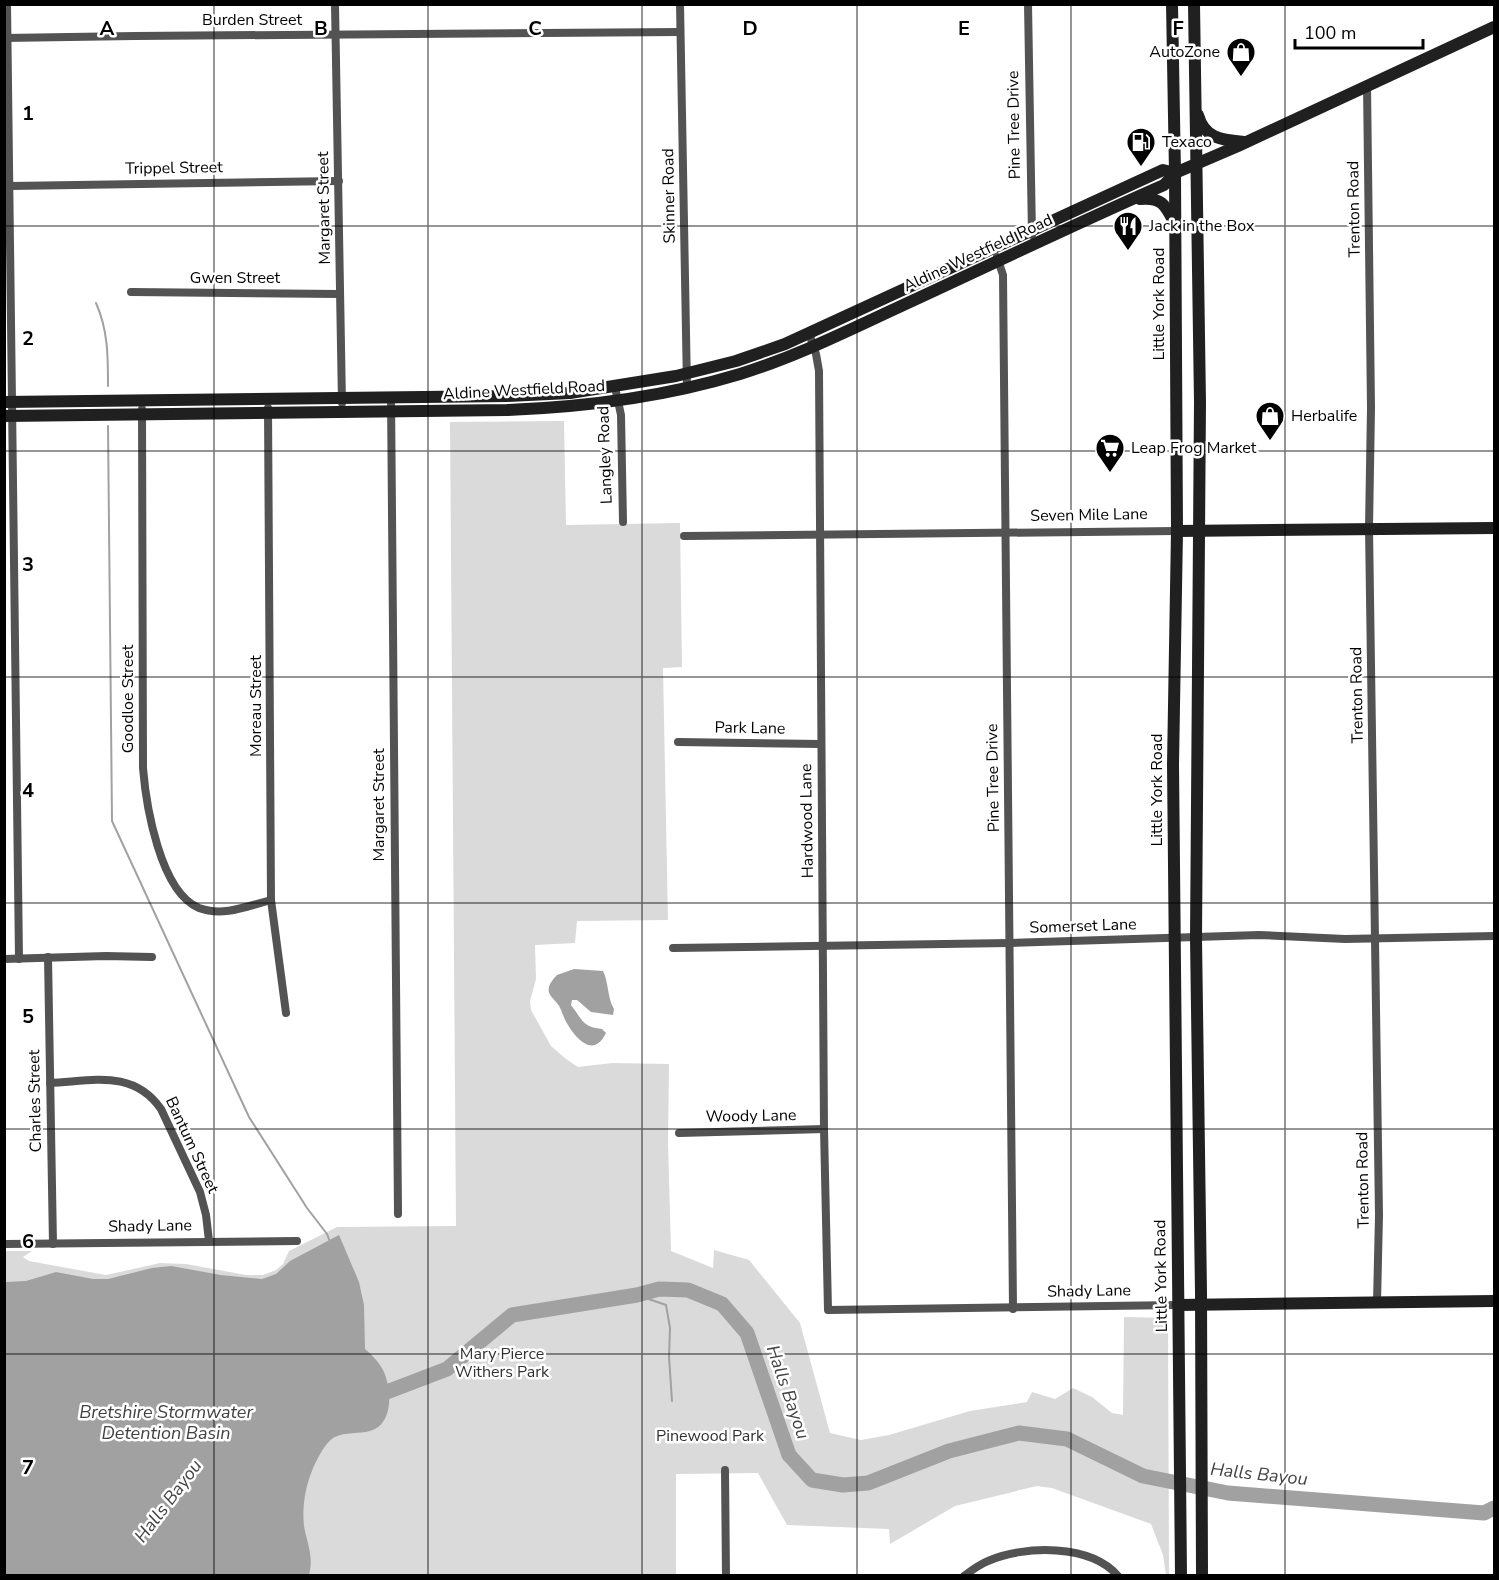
<svg xmlns="http://www.w3.org/2000/svg" width="1499" height="1580" viewBox="0 0 1499 1580" font-family="'Nunito Sans',sans-serif">
<style>
.green{fill:#dadada}
.water{fill:#a1a1a1}
.lines{fill:none;stroke-linecap:round;stroke-linejoin:round}
.stream{stroke:#a1a1a1;stroke-width:2}
.river{stroke:#a1a1a1;stroke-width:15}
.street{stroke:#535353;stroke-width:8}
.secondary{stroke:#202020;stroke-width:12}
.grid{fill:none;stroke:#000;stroke-width:1.5;stroke-opacity:0.55}
.labels{text-anchor:middle;dominant-baseline:central;stroke-width:5;stroke-linejoin:round;paint-order:stroke}
.street-label{font-size:16px;fill:#000;stroke:#fff}
.poi-label{font-size:16px;fill:#000;stroke:#fff;text-anchor:start}
.park-label{font-size:16px;fill:#313131;stroke:#fff}
.water-label{font-size:18px;font-style:italic;fill:#424242;stroke:#fff}
.grid-label{font-size:20px;text-anchor:middle;font-weight:bold;fill:#000;stroke:#fff;stroke-width:5;stroke-linejoin:round;paint-order:stroke}
</style>
<rect width="100%" height="100%" fill="#fff"/>
<path class="green" d="M564,421L566,525L680,523L682,667L663,668L668,920L577,921L575,943L535,945L536,979L530,1001L531,1010L551,1046L566,1059L578,1067L612,1063L669,1064L668,1143L671,1251L713,1268L714,1250L749,1260L800,1323L830,1433L861,1440L889,1435L970,1411L1027,1402L1032,1392L1055,1399L1073,1388L1092,1397L1112,1413L1123,1415L1124,1317L1168,1318L1169,1575H1166L1163,1555L1151,1524L1052,1488L1037,1486L955,1506L890,1544L889,1529L787,1525L758,1473L676,1474V1575H5L4,1251H32L23,1257L29,1261L106,1275L160,1263L186,1264L246,1275H263L276,1270L283,1264L289,1251L337,1227L456,1226L450,422Z"/>
<g class="water">
<path d="M574,969L603,971C609,983 607,997 614,1009L613,1015L591,1012L577,1000H572L571,1005C582,1019 582,1027 602,1029L606,1033C594,1058 577,1040 568,1025C563,1018 562,1009 557,1003C553,998 547,994 549,987C550,983 554,978 557,975Z"/>
<path d="M339,1235L359,1282L364,1305L365,1349C372,1355 378,1361 383,1370C391,1386 394,1419 375,1429C364,1435 346,1431 335,1437C325,1442 316,1461 312,1471C305,1487 302,1509 304,1526C307,1543 314,1557 309,1575H5V1282L26,1281L56,1272L93,1279H108L152,1268L171,1266L221,1275L262,1279L276,1274L290,1261Z"/>
</g>
<g class="lines">
<g class="stream">
<path d="M96,303C108,330 108,356 108,386"/>
<path d="M108,426L112,821L249,1117L307,1208L327,1234L330,1242"/>
<path d="M637,1295L666,1305L670,1328L669,1357L672,1401"/>
</g>
<path class="river" d="M371,1398L447,1369L512,1315L637,1295L659,1289L688,1290L722,1304L747,1333L789,1455L812,1480L843,1485L868,1483L949,1451L1019,1433L1067,1439L1143,1476L1228,1493L1484,1513L1494,1508"/>
<g class="street">
<path d="M7,4L19,959"/>
<path d="M335,4L342,403"/>
<path d="M680,4L687,387"/>
<path d="M1028,4L1032,235"/>
<path d="M4,38L135,36L680,32"/>
<path d="M1367,85L1371,408L1369,528L1375,939L1379,1215L1377,1303"/>
<path d="M10,186L339,181"/>
<path d="M997,257L1003,275L1013,1309"/>
<path d="M131,292L340,294"/>
<path d="M809,333L816,354L819,371L824,1129L828,1310L1178,1305"/>
<path d="M615,387L621,415L623,522"/>
<path d="M391,396L398,1214"/>
<path d="M268,408L271,900L286,1013"/>
<path d="M142,409L143,768C146,805 160,892 199,908C223,917 248,906 271,900"/>
<path d="M684,536L1177,531"/>
<path d="M678,742L821,744"/>
<path d="M673,948L1010,943L1259,935L1345,939L1494,936"/>
<path d="M48,957L53,1244"/>
<path d="M4,959L106,956L152,957"/>
<path d="M50,1083C93,1081 133,1069 161,1109L200,1192L206,1215L209,1241"/>
<path d="M679,1133L824,1129"/>
<path d="M4,1244L297,1241"/>
<path d="M725,1470L726,1576"/>
<path d="M964,1576C972,1570 980,1564 988,1561C1024,1545 1091,1544 1118,1576"/>
</g>
<g class="secondary">
<path d="M1172,4L1175,173L1177,531L1173,764L1181,1576"/>
<path d="M1194,4L1200,402L1196,938L1201,1293L1202,1576"/>
<path d="M1198,115C1205,140 1224,140 1246,142"/>
<path d="M1140,199C1161,197 1165,204 1174,222"/>
<path d="M4,402L507,396L570,393L676,376L736,361L785,344L1163,170L1175,173"/>
<path d="M4,416L507,410C586,407 664,397 740,374C795,357 847,331 899,307C988,266 1075,224 1164,185L1175,173L1238,146L1494,27"/>
<path d="M1177,531L1494,528"/>
<path d="M1178,1305L1494,1301"/>
</g>
</g>
<path class="grid" d="M214,4V1576M428,4V1576M642,4V1576M857,4V1576M1071,4V1576M1285,4V1576M4,226H1494M4,451H1494M4,677H1494M4,903H1494M4,1129H1494M4,1354H1494"/>
<defs>
<g id="shop-pin" transform="scale(1.5)"><path d="M0 17L-7.5 6A9.5 9.5 0 1 1 7.5 6Z" fill="#000" stroke="#fff"/><path d="M-5-2.5h2.3a2.7 3.5 0 0 1 5.4 0H5L5.5 6h-11ZM-1.5-2.5h3a1.5 2.3 0 0 0-3 0Z" fill="#fff"/></g>
<g id="fuel-pin" transform="scale(1.5)"><path d="M0 17L-7.5 6A9.5 9.5 0 1 1 7.5 6Z" fill="#000" stroke="#fff"/><path d="M-5.5-6h7V0h2V4h1.3V-2.5L3-4.5l.8-.8L6-3V5H2.5V1h-1V6h-7ZM-4.2-4.7v3.2H.2V-4.7Z" fill="#fff"/></g>
<g id="restaurant-pin" transform="scale(1.5)"><path d="M0 17L-7.5 6A9.5 9.5 0 1 1 7.5 6Z" fill="#000" stroke="#fff"/><path d="M-5-6h1v4h1v-4h1v4h1v-4h1v5L-1.5 .5V6h-2V.5L-5-1ZM5-6V6H3V1.5H1.5Q1.5-4 5-6Z" fill="#fff"/></g>
<g id="supermarket-pin" transform="scale(1.5)"><path d="M0 17L-7.5 6A9.5 9.5 0 1 1 7.5 6Z" fill="#000" stroke="#fff"/><path d="M-6-5.5h2.5l.6 2H6L4.5 2H-2.5L-4.4-4H-6ZM-1.5 3.2a1.3 1.3 0 1 0 .1 0ZM3 3.2a1.3 1.3 0 1 0 .1 0Z" fill="#fff"/></g>
</defs>
<g fill-rule="evenodd">
<use href="#shop-pin" x="1241" y="52"/>
<use href="#fuel-pin" x="1141" y="142"/>
<use href="#restaurant-pin" x="1128" y="226"/>
<use href="#shop-pin" x="1270" y="416"/>
<use href="#supermarket-pin" x="1110" y="448"/>
</g>
<g class="labels">
<g class="street-label">
<text x="252" y="20">Burden Street</text>
<text transform="translate(1014 125) rotate(-91)">Pine Tree Drive</text>
<text transform="translate(174 168) rotate(-1)">Trippel Street</text>
<text transform="translate(669 196) rotate(-91)">Skinner Road</text>
<text transform="translate(324 208) rotate(-91)">Margaret Street</text>
<text transform="translate(1354 209) rotate(-91)">Trenton Road</text>
<text transform="translate(978 253) rotate(-25)">Aldine Westfield Road</text>
<text x="235" y="278">Gwen Street</text>
<text transform="translate(1159 304) rotate(-90)">Little York Road</text>
<text transform="translate(524 390) rotate(-3)">Aldine Westfield Road</text>
<text transform="translate(605 455) rotate(-92)">Langley Road</text>
<text transform="translate(1089 515) rotate(-1)">Seven Mile Lane</text>
<text transform="translate(1357 695) rotate(-91)">Trenton Road</text>
<text transform="translate(128 699) rotate(-90)">Goodloe Street</text>
<text transform="translate(256 706) rotate(-90)">Moreau Street</text>
<text transform="translate(750 728) rotate(1)">Park Lane</text>
<text transform="translate(993 778) rotate(-91)">Pine Tree Drive</text>
<text transform="translate(1157 790) rotate(-90)">Little York Road</text>
<text transform="translate(379 805) rotate(-90)">Margaret Street</text>
<text transform="translate(807 821) rotate(-91)">Hardwood Lane</text>
<text transform="translate(1083 926) rotate(-2)">Somerset Lane</text>
<text transform="translate(35 1101) rotate(-91)">Charles Street</text>
<text transform="translate(751 1116) rotate(-1)">Woody Lane</text>
<text transform="translate(192 1145) rotate(65)">Bantum Street</text>
<text transform="translate(1363 1180) rotate(-91)">Trenton Road</text>
<text transform="translate(150 1226) rotate(-1)">Shady Lane</text>
<text transform="translate(1161 1276) rotate(-91)">Little York Road</text>
<text transform="translate(1089 1291) rotate(-1)">Shady Lane</text>
</g>
<g class="poi-label">
<text x="1220" y="52" text-anchor="end">AutoZone</text>
<text x="1162" y="142">Texaco</text>
<text x="1149" y="226">Jack in the Box</text>
<text x="1291" y="416">Herbalife</text>
<text x="1131" y="448">Leap Frog Market</text>
</g>
<g class="park-label">
<text x="502" y="1354">Mary Pierce<tspan x="502" dy="18">Withers Park</tspan></text>
<text x="710" y="1436">Pinewood Park</text>
</g>
<g class="water-label">
<text transform="translate(788 1392) rotate(71)">Halls Bayou</text>
<text x="166" y="1412">Bretshire Stormwater<tspan x="166" dy="21">Detention Basin</tspan></text>
<text transform="translate(1259 1474) rotate(6)">Halls Bayou</text>
<text transform="translate(168 1501) rotate(-53)">Halls Bayou</text>
</g>
</g>
<g class="grid-label">
<text x="107" y="35">A</text>
<text x="321" y="35">B</text>
<text x="535" y="35">C</text>
<text x="750" y="35">D</text>
<text x="964" y="35">E</text>
<text x="1178" y="35">F</text>
<text x="28" y="120">1</text>
<text x="28" y="345">2</text>
<text x="28" y="571">3</text>
<text x="28" y="797">4</text>
<text x="28" y="1023">5</text>
<text x="28" y="1248">6</text>
<text x="28" y="1474">7</text>
</g>
<rect width="1499" height="1580" fill="none" stroke="#000000" stroke-width="12"/>
<path d="M1295 39v9h128v-9" fill="none" stroke="#000000" stroke-width="3"/>
<text x="1304" y="39" font-size="18" fill="#000000" stroke="#ffffff" stroke-width="4.5" paint-order="stroke">100 m</text>
</svg>
